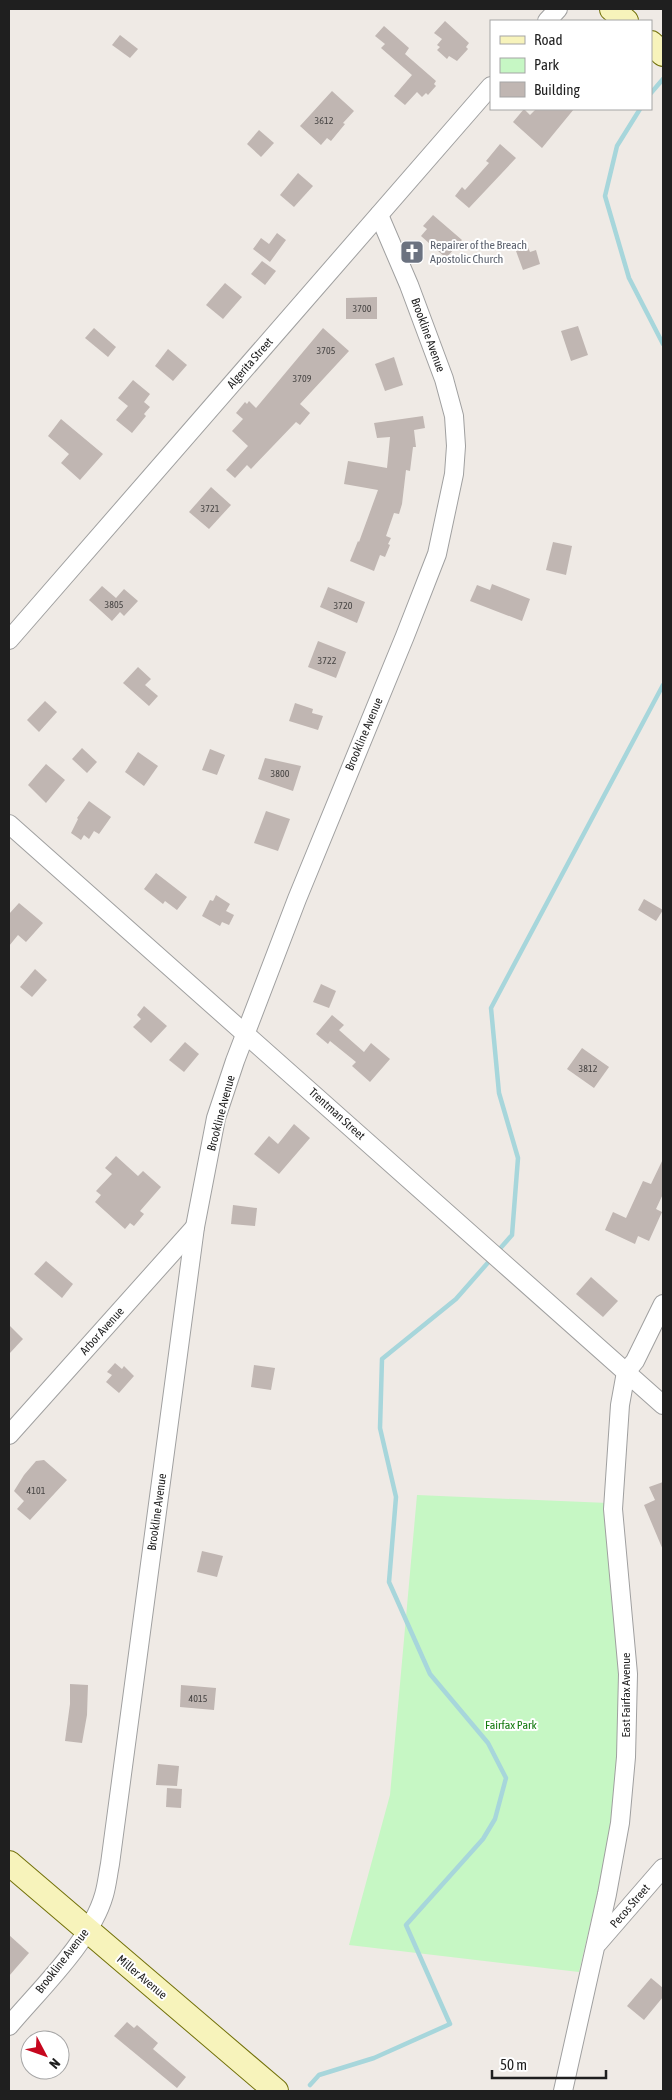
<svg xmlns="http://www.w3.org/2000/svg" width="672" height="2100" viewBox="0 0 672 2100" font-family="'Asap Condensed',sans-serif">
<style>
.park{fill:#c6f7c4}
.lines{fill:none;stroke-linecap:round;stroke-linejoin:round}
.stream{stroke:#a7d6db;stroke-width:4.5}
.building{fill:#c0b6b2}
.street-casing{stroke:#a0a0a0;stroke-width:20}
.secondary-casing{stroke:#727109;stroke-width:26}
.street{stroke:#fff;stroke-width:18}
.secondary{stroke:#f7f3bb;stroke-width:24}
.labels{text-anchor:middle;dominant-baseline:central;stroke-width:4;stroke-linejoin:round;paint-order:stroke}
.number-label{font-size:10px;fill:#474544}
.worship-label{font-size:12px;fill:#5b616d;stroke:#fff;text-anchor:start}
.street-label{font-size:12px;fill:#1f1f1f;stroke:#fff}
.park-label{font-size:12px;fill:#137a0f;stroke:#fff}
</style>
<rect width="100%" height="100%" fill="#efeae5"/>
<path class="park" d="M417,1495L608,1503L625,1740L605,1861L579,1972L349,1945L390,1795Z"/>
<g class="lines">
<g class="stream">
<path d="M651,93L663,79"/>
<path d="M640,109L617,146L605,196L629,278L663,344"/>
<path d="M497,1252L512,1235L518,1158L499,1093L491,1008L663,685"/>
<path d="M310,2085L319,2075L374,2058L450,2024L406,1925L483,1839L495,1819L506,1778L488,1743L430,1674L389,1582L396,1497L380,1428L382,1359L456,1299L492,1258"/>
</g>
</g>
<g class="building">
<path d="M445,21L469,43L466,47L468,49L457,61L449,56L447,59L437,50L440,47L437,45L442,39L434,33Z"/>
<path d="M384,26L409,48L405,54L436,81L434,84L436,86L428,95L426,93L422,97L417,92L405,105L394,96L412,75L381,48L385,44L375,36Z"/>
<path d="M120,35L138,49L130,58L112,45Z"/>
<path d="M332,91L354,111L343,123L345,124L331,141L327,138L321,145L300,126Z"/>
<path d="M524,109L530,115L536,109H574L542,148L513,122Z"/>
<path d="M259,130L274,143L261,157L247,144Z"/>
<path d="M500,144L516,158L469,208L455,196L462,187L465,190L489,163L486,161Z"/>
<path d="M298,173L313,186L294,207L280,195Z"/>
<path d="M433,215L462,240L446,258L421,236L427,229L423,226Z"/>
<path d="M277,233L286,240L270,262L253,249L261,238L269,244Z"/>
<path d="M528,247L530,252L536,250L540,264L523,270L516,251Z"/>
<path d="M262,261L276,271L265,285L251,274Z"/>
<path d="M225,283L242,297L223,319L206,305Z"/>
<path d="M377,297V319H346V298Z"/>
<path d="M578,326L588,355L571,361L561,331Z"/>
<path d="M94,328L116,347L108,357L85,338Z"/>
<path d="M323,328L349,351L300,404L310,413L300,425L296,422L251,469L247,465L235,478L226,470L248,446L232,431L243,419L236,413L245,402L247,404L249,401L256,408Z"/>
<path d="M168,349L187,365L173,381L155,366Z"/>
<path d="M394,357L403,385L385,391L375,364Z"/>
<path d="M133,380L150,394L144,402L150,407L144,414L146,416L132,433L116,420L128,406L118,398Z"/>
<path d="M423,416L425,428L414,430L416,447H413L410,471L406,470L402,504L399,514L394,513L386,536L391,538L388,544L390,545L385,557L380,555L374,571L350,561L358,541L359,542L378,490L344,484L348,461L387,468L390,437L377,438L374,423Z"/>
<path d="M61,419L103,454L80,480L61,463L69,454L48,436Z"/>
<path d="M211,487L231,505L209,529L189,512Z"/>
<path d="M553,542L572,546L566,575L546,570Z"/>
<path d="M492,584L530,599L522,621L470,601L477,585L490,590Z"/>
<path d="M102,586L116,598L124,589L138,601L124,616L120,612L112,621L89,600Z"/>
<path d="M328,587L365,602L357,623L320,607Z"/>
<path d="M318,641L346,652L336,678L308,667Z"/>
<path d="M138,667L151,679L145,685L158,696L149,706L123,683Z"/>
<path d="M45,701L57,712L39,732L27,720Z"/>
<path d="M295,703L313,709L312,713L323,716L318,730L289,721Z"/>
<path d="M82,748L97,762L87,773L72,759Z"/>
<path d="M210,749L225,755L217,775L202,770Z"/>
<path d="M138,752L158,766L144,786L125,772Z"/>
<path d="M265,758L301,766L293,791L258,779Z"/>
<path d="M46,764L65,780L46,803L28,785Z"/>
<path d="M89,801L111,817L99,834L94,831L89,839L84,835L81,840L71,833L78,819L77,818Z"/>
<path d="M266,811L290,819L278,851L254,843Z"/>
<path d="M156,873L187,897L177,910L165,901L163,904L144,889Z"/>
<path d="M216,895L230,904L226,911L234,915L229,925L222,922L220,926L202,916L210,900L213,901Z"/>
<path d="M644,899L663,910L656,921L638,910Z"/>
<path d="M19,903L43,923L26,942L18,935L9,946V914Z"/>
<path d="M35,969L47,980L32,997L20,987Z"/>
<path d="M321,984L336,991L329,1008L313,1002Z"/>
<path d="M144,1006L167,1026L151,1043L133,1027L141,1019L137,1015Z"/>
<path d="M332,1015L344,1025L339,1030L364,1052L371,1043L390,1059L370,1082L352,1066L356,1062L330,1041L328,1044L316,1034Z"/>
<path d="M185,1042L199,1054L184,1072L169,1060Z"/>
<path d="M582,1048L609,1067L594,1088L567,1069Z"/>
<path d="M294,1124L310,1138L279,1174L254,1154L269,1136L278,1144Z"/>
<path d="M116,1156L138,1176L143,1171L161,1187L140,1211L144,1214L134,1226L130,1223L125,1229L95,1202L101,1195L96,1191L112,1174L105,1168Z"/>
<path d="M663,1159V1194L656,1209L662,1212L649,1241L638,1236L635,1244L605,1230L613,1212L626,1218L643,1181L651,1184Z"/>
<path d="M233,1205L257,1208L255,1226L231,1224Z"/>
<path d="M46,1261L73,1284L62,1298L34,1274Z"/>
<path d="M591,1277L618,1301L603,1317L576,1294Z"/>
<path d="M9,1325L23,1339L9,1354Z"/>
<path d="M115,1363L122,1369L124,1366L134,1376L119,1393L106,1382L112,1375L107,1372Z"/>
<path d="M254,1365L275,1368L271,1390L251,1387Z"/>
<path d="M44,1460L67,1480L30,1520L17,1509L24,1501L14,1491L24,1475L36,1461Z"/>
<path d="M663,1482V1550L644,1505L655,1500L649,1487Z"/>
<path d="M202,1551L223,1556L217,1577L197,1572Z"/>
<path d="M70,1684L88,1685L87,1715L82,1743L65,1741L70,1704Z"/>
<path d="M181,1685L216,1688L214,1710L180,1707Z"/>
<path d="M158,1764L179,1766L177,1786L156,1785Z"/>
<path d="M167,1788L182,1789L181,1808L166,1807Z"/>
<path d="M9,1935L29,1953L9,1976Z"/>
<path d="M651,1978L663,1988V1997L644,2020L627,2006Z"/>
<path d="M127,2022L134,2028L137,2025L158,2043L153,2049L186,2077L177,2088L114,2036Z"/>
</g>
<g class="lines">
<g class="street-casing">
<g id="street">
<path d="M547,21L558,9"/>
<path d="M9,640L491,86"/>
<path d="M9,824L663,1405"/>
<path d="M9,1435L195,1227"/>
<path d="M598,1943L663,1868"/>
<path d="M9,2026C40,1989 91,1941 104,1895C107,1885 108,1874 110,1864L195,1227L216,1118L235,1061L297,899L405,636L437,554L454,474L456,446L454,416L444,379L409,285L379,215"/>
<path d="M563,2091L607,1894L620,1823L626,1757L628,1674L613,1509L620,1405L626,1372L635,1361L663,1304"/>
</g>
</g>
<g class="secondary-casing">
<g id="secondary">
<path d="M612,9L626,21"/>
<path d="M651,43L663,54"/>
<path d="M9,1863L276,2091"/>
</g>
</g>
<use href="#street" class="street"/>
<use href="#secondary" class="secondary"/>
</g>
<defs>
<g id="church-square" transform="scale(1.25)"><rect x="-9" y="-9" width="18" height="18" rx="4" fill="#6b7280" stroke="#fff"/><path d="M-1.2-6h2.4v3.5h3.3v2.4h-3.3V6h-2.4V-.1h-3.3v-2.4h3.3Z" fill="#fff"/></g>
</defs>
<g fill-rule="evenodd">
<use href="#church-square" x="412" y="252"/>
</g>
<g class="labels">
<g class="number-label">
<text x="324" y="120">3612</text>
<text x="362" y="308">3700</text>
<text x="326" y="350">3705</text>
<text x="302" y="378">3709</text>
<text x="210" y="508">3721</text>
<text x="114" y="604">3805</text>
<text x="343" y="605">3720</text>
<text x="327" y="660">3722</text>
<text x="280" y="773">3800</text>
<text x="588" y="1068">3812</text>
<text x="36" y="1490">4101</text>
<text x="198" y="1698">4015</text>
</g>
<g class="worship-label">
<text x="430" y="245">Repairer of the Breach<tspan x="430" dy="14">Apostolic Church</tspan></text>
</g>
<g class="street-label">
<text transform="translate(428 335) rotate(70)">Brookline Avenue</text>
<text transform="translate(250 363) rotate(-49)">Algerita Street</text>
<text transform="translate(364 734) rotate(-67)">Brookline Avenue</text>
<text transform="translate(221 1113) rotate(-75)">Brookline Avenue</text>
<text transform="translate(337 1114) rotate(42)">Trentman Street</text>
<text transform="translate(102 1331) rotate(-48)">Arbor Avenue</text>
<text transform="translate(157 1512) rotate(-82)">Brookline Avenue</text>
<text transform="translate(626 1695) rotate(-90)">East Fairfax Avenue</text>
<text transform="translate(630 1906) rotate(-49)">Pecos Street</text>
<text transform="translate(62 1961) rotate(-52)">Brookline Avenue</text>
<text transform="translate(142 1977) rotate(40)">Miller Avenue</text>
</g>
<g class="park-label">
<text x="511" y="1725">Fairfax Park</text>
</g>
</g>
<rect width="672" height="2100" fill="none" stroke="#1f1f1f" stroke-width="20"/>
<rect x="490" y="20" width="162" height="90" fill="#ffffff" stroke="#a5a5a5"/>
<rect x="500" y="36" width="25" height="8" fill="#f7f3bb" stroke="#a5a5a5"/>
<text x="534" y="45" font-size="15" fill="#1f1f1f">Road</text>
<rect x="500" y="58" width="25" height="15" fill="#c6f7c4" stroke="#a5a5a5"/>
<text x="534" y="70" font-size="15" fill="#1f1f1f">Park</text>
<rect x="500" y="82" width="25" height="15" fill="#c0b6b2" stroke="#a5a5a5"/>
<text x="534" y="95" font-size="15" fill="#1f1f1f">Building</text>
<g transform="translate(45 2055) rotate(131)"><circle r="24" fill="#ffffff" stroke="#a5a5a5"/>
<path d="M0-4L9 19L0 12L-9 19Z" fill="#c6071e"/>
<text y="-8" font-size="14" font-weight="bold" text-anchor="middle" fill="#1f1f1f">N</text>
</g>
<path d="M492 2070v8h114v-8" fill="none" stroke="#1f1f1f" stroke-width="2.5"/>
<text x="500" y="2070" font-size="15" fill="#1f1f1f" stroke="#ffffff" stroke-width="4" paint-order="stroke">50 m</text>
</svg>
